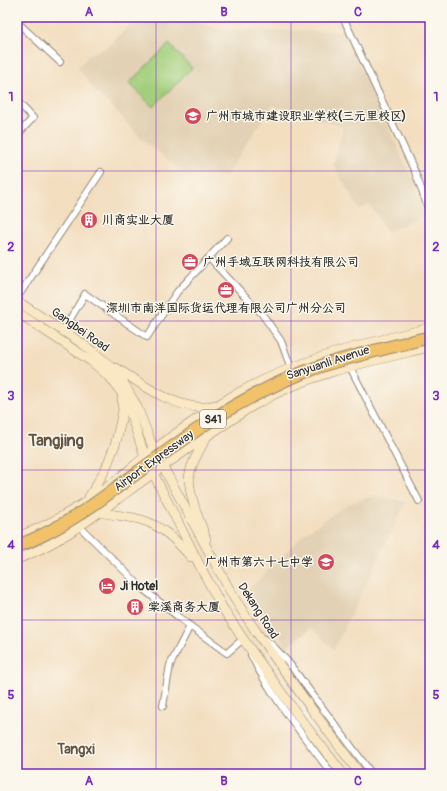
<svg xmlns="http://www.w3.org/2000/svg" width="447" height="791" viewBox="0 0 447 791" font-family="Pangolin,'LXGW WenKai TC',sans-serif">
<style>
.built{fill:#e2d1b4}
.green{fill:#a3cf7c;stroke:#677d54}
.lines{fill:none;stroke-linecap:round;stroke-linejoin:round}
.minor-casing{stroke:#8f8476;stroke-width:8}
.secondary-casing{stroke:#8f8476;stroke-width:10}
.minor{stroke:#fff;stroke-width:6}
.secondary{stroke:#fae7c3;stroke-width:9}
.secondary-bridge-casing{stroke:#8f8476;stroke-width:10;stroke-linecap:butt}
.motorway-bridge-casing{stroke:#8f8476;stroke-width:14;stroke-linecap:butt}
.secondary-bridge{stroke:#fae7c3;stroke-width:9}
.motorway-bridge{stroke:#f2c26a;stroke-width:12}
.grid{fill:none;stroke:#7b2cbf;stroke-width:1;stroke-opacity:0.55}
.labels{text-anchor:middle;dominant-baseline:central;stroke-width:3;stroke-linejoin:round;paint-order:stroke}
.shield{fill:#fbf7ec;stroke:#696865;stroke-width:1}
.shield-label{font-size:11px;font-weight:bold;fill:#2b2b2b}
.poi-label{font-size:12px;font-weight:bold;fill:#2b2b2b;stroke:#fbf7ec;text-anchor:start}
.street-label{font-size:12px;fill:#2b2b2b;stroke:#fbf7ec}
.quarter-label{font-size:14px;font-weight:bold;fill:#655545;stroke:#fbf7ec}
.district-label{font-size:16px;font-weight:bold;fill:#655545;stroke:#fbf7ec}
.neatline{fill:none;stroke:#7b2cbf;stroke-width:1.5}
.grid-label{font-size:13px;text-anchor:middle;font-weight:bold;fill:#7b2cbf}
</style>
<rect width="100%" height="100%" fill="#fbf7ec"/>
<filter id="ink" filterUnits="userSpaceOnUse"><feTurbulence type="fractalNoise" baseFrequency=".025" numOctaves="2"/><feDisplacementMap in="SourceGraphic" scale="8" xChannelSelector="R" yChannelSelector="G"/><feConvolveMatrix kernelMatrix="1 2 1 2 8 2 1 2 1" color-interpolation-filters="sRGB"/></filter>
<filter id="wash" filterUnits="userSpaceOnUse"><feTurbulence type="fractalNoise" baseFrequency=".012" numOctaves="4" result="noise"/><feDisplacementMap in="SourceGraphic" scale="16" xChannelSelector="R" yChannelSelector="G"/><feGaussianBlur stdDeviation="0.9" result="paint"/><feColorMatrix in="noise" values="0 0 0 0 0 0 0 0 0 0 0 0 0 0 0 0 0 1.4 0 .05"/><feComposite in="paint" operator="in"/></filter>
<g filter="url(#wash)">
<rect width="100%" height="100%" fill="#f3dec0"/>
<g class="built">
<path d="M138,17H175L225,30L298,31H344L428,214L387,232L370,205L359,209L333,164L343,127L272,105L226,176L185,173L145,142L110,104L96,93L78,67L91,53L107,47Z"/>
<path d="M374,495L406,502L334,649L311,628L287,647L247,591L304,534L348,504Z"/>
</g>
<path class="green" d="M169,44L192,68L153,107L129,83Z"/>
</g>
<g filter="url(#ink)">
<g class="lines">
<g class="minor-casing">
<g id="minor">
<path d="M114,17L115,19"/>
<path d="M343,17L415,172L430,213"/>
<path d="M17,22L60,62"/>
<path d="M17,101L33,118L17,135"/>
<path d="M209,258L262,314L281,341L291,368"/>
<path d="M17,298L101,172"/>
<path d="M63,331L85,294L147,337L177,292L227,238"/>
<path d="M350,367L419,501"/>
<path d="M79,526L143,589L190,626L227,653L243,639L244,641"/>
<path d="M265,639L275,648L288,662L372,774"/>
<path d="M251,655C272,698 304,736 332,774"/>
<path d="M163,706L170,665L190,626"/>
</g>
</g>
<g class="secondary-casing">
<g id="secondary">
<path d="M17,301L80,342L96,354L109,365L121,378L128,391L137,407L154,450L234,598L257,633L313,711"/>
<path d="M17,312L91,361L110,377L121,392L130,412L145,457L202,570L222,607L243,639L302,721"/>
<path d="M116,368C139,382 175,409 203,407C207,407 211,406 215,405"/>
<path d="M206,438C200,449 193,460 190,472C186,489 200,522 206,539"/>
<path d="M89,497L94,489L106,468L116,442L123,411L122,399"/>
<path d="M99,512C112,515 128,516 142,520C162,526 177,541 191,557"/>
<path d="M17,537C51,525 85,504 114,482C127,472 140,460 154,450C175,433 198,418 221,403C285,363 357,345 430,328"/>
<path d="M17,559C56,545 90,519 123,495C156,471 190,447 225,424C236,417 246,409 258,403C310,373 372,361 430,347"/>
</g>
</g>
<use href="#minor" class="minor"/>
<use href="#secondary" class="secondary"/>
<g class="secondary-bridge-casing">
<g id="secondary-bridge">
<path d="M313,711L360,774"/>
<path d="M302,721L343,774"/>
</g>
</g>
<g class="motorway-bridge-casing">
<path id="motorway-bridge" d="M17,546C53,533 86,511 116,488C148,465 180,441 213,419C248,397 285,378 324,365C359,354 395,346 430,337"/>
</g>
<use href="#secondary-bridge" class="secondary-bridge"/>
<use href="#motorway-bridge" class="motorway-bridge"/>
</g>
</g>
<path class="grid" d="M156,17V774M291,17V774M17,171H430M17,321H430M17,470H430M17,620H430"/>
<defs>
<g id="school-disc" transform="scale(0.9)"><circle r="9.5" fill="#d1495b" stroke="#fbf7ec"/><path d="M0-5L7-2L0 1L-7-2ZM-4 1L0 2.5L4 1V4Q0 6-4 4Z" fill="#fff"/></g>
<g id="building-disc" transform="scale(0.9)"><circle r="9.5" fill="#d1495b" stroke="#fbf7ec"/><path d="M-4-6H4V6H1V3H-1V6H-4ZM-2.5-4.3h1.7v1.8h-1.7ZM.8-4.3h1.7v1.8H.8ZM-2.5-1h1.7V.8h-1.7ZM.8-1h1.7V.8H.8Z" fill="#fff"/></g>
<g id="office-disc" transform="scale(0.9)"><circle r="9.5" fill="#d1495b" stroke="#fbf7ec"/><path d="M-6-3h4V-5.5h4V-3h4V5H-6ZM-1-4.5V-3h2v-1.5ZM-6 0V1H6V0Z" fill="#fff"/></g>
<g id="hotel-disc" transform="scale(0.9)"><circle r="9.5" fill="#d1495b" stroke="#fbf7ec"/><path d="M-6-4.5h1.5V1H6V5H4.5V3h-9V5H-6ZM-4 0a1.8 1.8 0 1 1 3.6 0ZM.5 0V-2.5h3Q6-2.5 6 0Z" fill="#fff"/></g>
</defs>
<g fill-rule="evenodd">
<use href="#school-disc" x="193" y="116"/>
<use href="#building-disc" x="89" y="220"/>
<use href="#office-disc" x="190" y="262"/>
<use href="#office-disc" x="226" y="290"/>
<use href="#school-disc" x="326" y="562"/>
<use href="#hotel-disc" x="107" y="586"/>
<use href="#building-disc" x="135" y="607"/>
</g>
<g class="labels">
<rect class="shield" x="200" y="410" width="26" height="18" rx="3"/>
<g class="shield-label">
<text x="213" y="419">S41</text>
</g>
<g class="poi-label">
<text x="206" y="116">广州市城市建设职业学校(三元里校区)</text>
<text x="102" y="220">川商实业大厦</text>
<text x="203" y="262">广州手域互联网科技有限公司</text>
<text x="226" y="308" text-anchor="middle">深圳市南洋国际货运代理有限公司广州分公司</text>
<text x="313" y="562" text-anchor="end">广州市第六十七中学</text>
<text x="120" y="586">Ji Hotel</text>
<text x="148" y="607">棠溪商务大厦</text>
</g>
<g class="street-label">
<text transform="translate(80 330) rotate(35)">Gangbei Road</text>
<text transform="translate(328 363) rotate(-18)">Sanyuanli Avenue</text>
<text transform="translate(154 461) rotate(-36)">Airport Expressway</text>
<text transform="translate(258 611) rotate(57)">Dekang Road</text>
</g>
<g class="quarter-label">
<text x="76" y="749">Tangxi</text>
</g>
<g class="district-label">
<text x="56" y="441">Tangjing</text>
</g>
</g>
<rect width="447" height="791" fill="none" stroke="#fbf7ec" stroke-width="44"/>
<rect x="22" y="22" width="403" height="747" class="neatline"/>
<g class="grid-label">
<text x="89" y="16">A</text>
<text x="224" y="16">B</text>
<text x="358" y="16">C</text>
<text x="11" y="101">1</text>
<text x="436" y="101">1</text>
<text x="11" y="251">2</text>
<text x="436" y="251">2</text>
<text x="11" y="400">3</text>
<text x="436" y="400">3</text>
<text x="11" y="549">4</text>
<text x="436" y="549">4</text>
<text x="11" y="699">5</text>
<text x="436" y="699">5</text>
<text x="89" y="785">A</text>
<text x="224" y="785">B</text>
<text x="358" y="785">C</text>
</g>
</svg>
